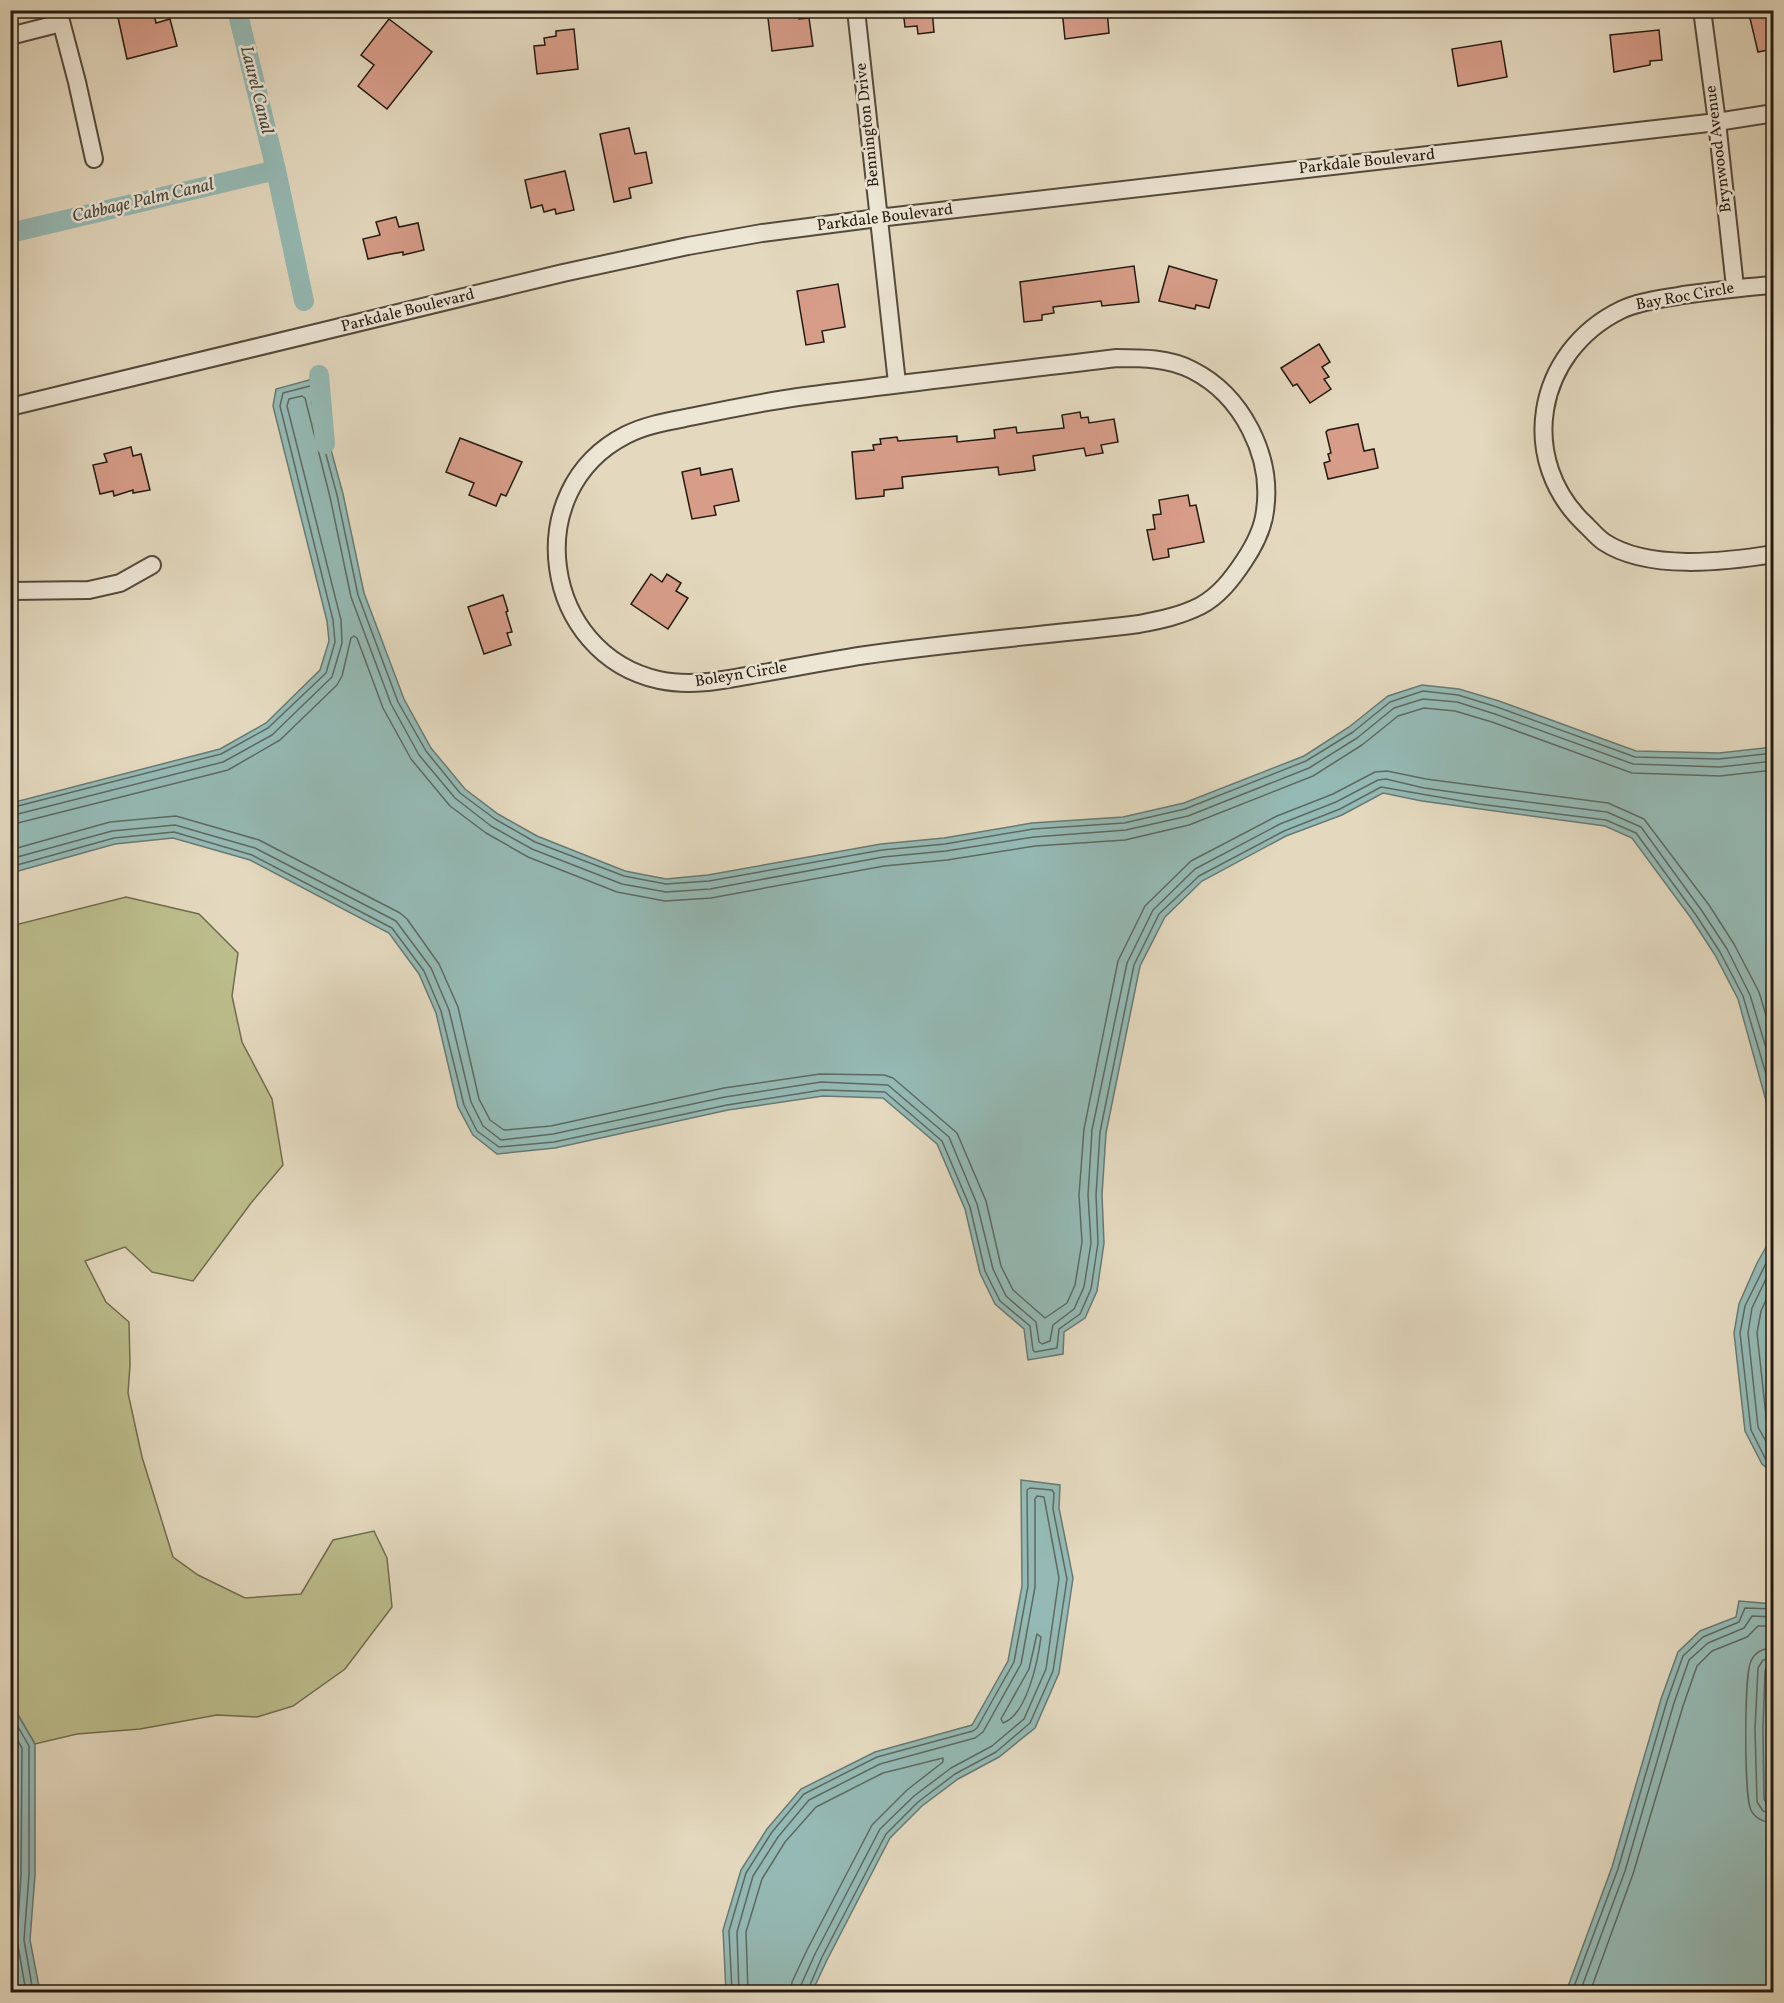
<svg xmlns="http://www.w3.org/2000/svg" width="1784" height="2003" viewBox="0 0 1784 2003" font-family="Vollkorn,serif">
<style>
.green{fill:#bcbd8c;stroke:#706c4e;stroke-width:1.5}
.water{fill:#95bab5;stroke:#687a73;stroke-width:1.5}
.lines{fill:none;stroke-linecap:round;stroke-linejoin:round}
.shore{stroke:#5c6a63;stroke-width:1.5}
.canal{stroke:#95bab5;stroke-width:20}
.building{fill:#d79d89;stroke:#241a11;stroke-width:1.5}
.street-casing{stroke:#544a3c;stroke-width:20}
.street{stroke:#ede6d5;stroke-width:16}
.labels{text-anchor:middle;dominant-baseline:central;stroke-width:5;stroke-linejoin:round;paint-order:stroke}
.street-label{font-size:16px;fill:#241a11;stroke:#ede6d5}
.water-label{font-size:18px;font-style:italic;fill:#464a42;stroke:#ede6d5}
</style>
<rect width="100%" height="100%" fill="#e4d9bf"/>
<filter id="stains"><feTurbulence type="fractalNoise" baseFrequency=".00333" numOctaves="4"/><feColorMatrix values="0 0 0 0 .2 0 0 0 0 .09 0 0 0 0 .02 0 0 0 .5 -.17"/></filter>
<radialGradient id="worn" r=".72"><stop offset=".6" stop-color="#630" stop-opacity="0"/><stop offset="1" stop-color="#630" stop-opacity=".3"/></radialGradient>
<path class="green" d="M126,897L199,914L238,953L232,996L242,1042L272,1099L283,1165L251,1203L193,1281L152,1272L125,1247L85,1261L106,1302L129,1322L130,1365L128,1393L142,1457L173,1557L198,1575L245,1598L301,1594L333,1540L374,1531L387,1558L392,1607L345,1669L293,1706L257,1717L217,1715L140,1729L77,1734L35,1744L11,1703V926Z"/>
<g class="water">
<path d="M320,377L318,402L343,494L364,593L404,699L431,748L465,789L498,814L537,836L625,871L666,879L708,875L881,844L944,838L1032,823L1123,817L1184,803L1304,756L1349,727L1388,696L1422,685L1459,689L1499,701L1636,751L1719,753L1773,747V1126L1738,999L1715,955L1691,918L1632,838L1605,826L1422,801L1383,793L1342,815L1286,836L1202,881L1165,917L1140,966L1106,1133L1102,1195L1104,1243L1097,1291L1085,1318L1064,1332L1063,1354L1028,1360L1024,1329L995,1304L980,1273L965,1209L937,1144L883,1098L823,1096L728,1110L555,1148L497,1154L473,1135L458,1107L436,1013L419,974L389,933L250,860L173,838L115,844L11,873V803L220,749L266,723L320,670L329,641L327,621L273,406L276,389Z"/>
<path d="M1773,1235V1473L1762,1464L1745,1431L1734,1333L1739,1304L1757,1263Z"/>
<path d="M1021,1480L1060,1485L1059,1508L1073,1578L1059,1673L1035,1728L999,1757L958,1779L922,1806L890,1838L827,1960L812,1992H726L723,1930L741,1870L767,1829L801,1789L875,1752L972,1725L1008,1661L1022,1586Z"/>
<path d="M1739,1601L1773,1604C1774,1655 1768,1705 1769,1757C1770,1775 1769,1794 1774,1812L1773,1992H1566L1612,1867L1661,1699L1678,1652L1700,1631L1736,1617Z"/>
<path d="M11,1703L35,1744V1875L30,1940L40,1992H11Z"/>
</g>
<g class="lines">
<g class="shore">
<path d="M10,808L221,754L268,728L326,673L335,642L333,620L280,406L283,393L310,386L313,388L312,403L337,495L358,595L398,702L426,751L460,793L495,819L535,842L624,876L666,884L709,881L882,850L945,844L1033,829L1124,823L1185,809L1306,761L1353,732L1390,702L1423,691L1458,695L1497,707L1635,757L1719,759L1774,753"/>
<path d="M10,816L223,762L272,735L332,677L342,643L341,620L287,406L289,399L302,396L305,398L330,497L351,597L391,704L419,755L455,798L491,826L532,849L622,884L666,892L710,889L883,857L946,851L1034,837L1126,830L1188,816L1309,768L1357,738L1394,708L1423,699L1457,702L1495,714L1633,764L1720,767L1774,761"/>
<path d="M10,825L228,770L280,740L337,685L342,676L351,638L354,636L357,638L383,708L411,759L450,806L486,833L528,857L617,892L665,901L711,898L884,866L947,860L1035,846L1125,840L1189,825L1313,776L1362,745L1398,716L1424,708L1455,711L1492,722L1632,773L1720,776L1774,770"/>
<path d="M10,850L110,822L176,816L259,840L400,913L407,919L439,964L458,1007L479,1099L490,1120L504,1130L551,1126L724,1088L820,1074L884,1075L893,1078L957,1133L986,1201L1001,1266L1013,1290L1045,1318L1067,1303L1075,1285L1082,1242L1079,1195L1084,1129L1118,961L1145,906L1191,861L1277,816L1333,794L1375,772L1387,771L1426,779L1608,803L1644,819L1709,905L1734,944L1759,992L1774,1042"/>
<path d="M10,859L112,831L175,825L255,848L396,921L431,968L449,1010L471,1102L483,1126L501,1140L553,1134L725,1097L821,1082L888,1085L949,1137L977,1204L993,1269L1006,1296L1036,1322L1039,1342L1042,1344L1050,1341L1053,1325L1074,1309L1084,1287L1091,1243L1088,1195L1092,1130L1127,963L1153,910L1195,869L1280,824L1336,802L1378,780L1386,779L1424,788L1480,796L1607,812L1641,827L1702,911L1727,949L1750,995L1774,1074"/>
<path d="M10,867L114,838L174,832L252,855L392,928L424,971L441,1011L464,1105L477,1131L499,1147L554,1142L727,1105L822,1090L885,1092L942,1141L970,1207L985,1271L1000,1301L1030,1326L1033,1350L1035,1352L1057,1348L1059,1329L1080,1314L1091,1289L1098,1243L1096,1195L1100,1132L1134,965L1159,914L1199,876L1284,831L1340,809L1381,787L1479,804L1606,820L1636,833L1696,915L1720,952L1743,996L1774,1101"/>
<path d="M1774,1247L1745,1306L1740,1333L1751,1430L1766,1460L1774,1466"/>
<path d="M1774,1262L1752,1308L1748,1333L1758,1427L1774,1456"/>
<path d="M1774,1282L1761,1311L1757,1333L1767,1425L1774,1438"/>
<path d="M1037,1634L1041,1637C1038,1660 1027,1715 1003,1723L1001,1719L1029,1669Z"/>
<path d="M1774,1648C1764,1648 1755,1652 1751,1661C1744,1674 1744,1797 1751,1810C1755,1819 1764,1822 1774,1823"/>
<path d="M1774,1657L1763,1660L1758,1668L1755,1729L1757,1802L1763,1811L1774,1814"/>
<path d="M1774,1665L1768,1666L1765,1671L1763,1729L1764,1799L1768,1805L1774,1806"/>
<path d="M10,1713L29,1746V1875L24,1940L33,1992"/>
<path d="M10,1728L22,1748L21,1874L17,1940L26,1992"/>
<path d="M10,1746L13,1751L10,1897"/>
<path d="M732,1992L729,1931L746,1873L772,1832L804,1794L877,1757L973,1731L977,1728L1014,1662L1028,1586L1027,1490L1030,1488L1052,1490L1054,1493L1053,1509L1067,1579L1053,1671L1030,1723L996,1752L955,1774L918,1802L886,1834L822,1957L807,1992"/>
<path d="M739,1992L737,1932L753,1876L778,1837L809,1800L880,1764L975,1738L983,1732L1021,1664L1035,1587V1499L1037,1496L1044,1497L1059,1578L1046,1669L1024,1719L992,1746L951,1768L914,1796L880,1829L815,1954L801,1985L800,1992"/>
<path d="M748,1992L746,1932L762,1879L785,1842L816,1807L883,1773L943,1758V1762L907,1790L872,1825L807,1950L792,1982L791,1992"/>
<path d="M1572,1992L1618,1869L1667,1701L1683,1656L1703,1637L1739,1622L1745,1608L1774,1609"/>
<path d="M1580,1992L1625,1871L1674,1703L1689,1660L1708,1643L1744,1628L1752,1616L1774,1617"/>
<path d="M1590,1992L1633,1874L1683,1706L1697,1666L1712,1651L1747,1637L1758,1626H1774"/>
</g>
<g class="canal">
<path d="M237,10L276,170L304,301"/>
<path d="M10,233L276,170"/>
<path d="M319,375L325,444"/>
</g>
</g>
<g class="building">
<path d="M127,10H153L156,23L170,19L177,46L127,59L117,13Z"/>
<path d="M767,10H785L786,14L798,12L799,19L809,18L813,46L772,51Z"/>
<path d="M903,10H932L934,32L918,34L917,26L905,27Z"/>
<path d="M1062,10H1107L1109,33L1065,39Z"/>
<path d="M1748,10H1773V49L1758,52Z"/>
<path d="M389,19L432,52L387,109L358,86L374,65L361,55Z"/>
<path d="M574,29L578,69L537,74L534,46L545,45L544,38L556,36V31Z"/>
<path d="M1659,30L1662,60L1650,61V65L1614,72L1610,35Z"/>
<path d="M1501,41L1507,77L1458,86L1452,49Z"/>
<path d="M629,128L635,154L646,152L652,183L629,188L631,198L614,202L600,134Z"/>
<path d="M565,171L574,210L556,214L555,209L544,212L542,205L531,208L525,180Z"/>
<path d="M396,217L399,227L418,223L424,250L403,255V252L391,254L368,259L363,239L380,235L376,222Z"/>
<path d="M1134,266L1139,302L1102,306L1101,301L1053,307L1054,313L1042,315V320L1024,322L1020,282Z"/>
<path d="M1169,266L1217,280L1209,308L1196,305L1195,309L1159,301Z"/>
<path d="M838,284L845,327L822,331L824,342L806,345L797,291Z"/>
<path d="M1319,344L1330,362L1322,367L1329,377L1324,379L1331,389L1310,403L1297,384L1293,386L1281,368Z"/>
<path d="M1080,412L1081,418L1088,417L1089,423L1114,419L1118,442L1101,445L1103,453L1086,456L1084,448L1033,456L1035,470L999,475L998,467L902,477L903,488L884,490V496L856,499L852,452L874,450L873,445L881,444L880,439L897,437L898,441L957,436V442L995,438L994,430L1016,427L1017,433L1064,428L1062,415Z"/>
<path d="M1358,424L1364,451L1374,449L1378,468L1328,479L1324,463L1330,461L1328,454L1331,453L1326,432L1328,430Z"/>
<path d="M460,438L522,462L506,496L501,494L496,506L469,495L474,483L446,472Z"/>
<path d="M131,447L133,456L141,454L150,490L133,493V490L114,496L113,491L100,494L93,465L107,462L104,454Z"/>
<path d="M700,468L701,475L732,469L739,501L714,506L716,515L692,519L682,472Z"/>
<path d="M1188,495L1190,506L1196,505L1204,542L1168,549L1169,557L1153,560L1147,530L1155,529L1153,515L1161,514L1159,500Z"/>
<path d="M651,574L662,582L667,574L681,583L676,591L688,598L668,629L631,604Z"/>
<path d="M503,595L508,611L506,612L512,632L507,633L511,645L484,654L468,607Z"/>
</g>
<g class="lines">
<g class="street-casing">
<g id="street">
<path d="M58,10L77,82L94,159"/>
<path d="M856,10L897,383"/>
<path d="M1702,10L1717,122L1735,287"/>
<path d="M10,36L61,23"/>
<path d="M1774,285C1743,287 1713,291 1683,295C1663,299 1640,301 1621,310C1535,352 1516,461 1587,526C1592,531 1598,538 1604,542C1648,571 1724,562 1774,554"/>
<path d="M1117,358C1142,358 1169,358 1192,370C1242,395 1273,456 1265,511C1263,529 1254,546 1244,561C1232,579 1219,596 1200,606C1180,616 1160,620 1139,624C1048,635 956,642 866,655C833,660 801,666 769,672C732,678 696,688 659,680C542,654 518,490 626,435C648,424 671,421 695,416C729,409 763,402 798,397C904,383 1010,371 1117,358Z"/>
<path d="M10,407L563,273L688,246L762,233L878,218L1717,122L1774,113"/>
<path d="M10,591L89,590L120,583L152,565"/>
</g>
</g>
<use href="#street" class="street"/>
</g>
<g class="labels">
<g class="street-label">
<text transform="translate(868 125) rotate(-96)">Bennington Drive</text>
<text transform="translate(1719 149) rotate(-97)">Brynwood Avenue</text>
<text transform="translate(1367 162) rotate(-6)">Parkdale Boulevard</text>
<text transform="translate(885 218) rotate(-7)">Parkdale Boulevard</text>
<text transform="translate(1685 297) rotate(-10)">Bay Roc Circle</text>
<text transform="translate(408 311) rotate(-14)">Parkdale Boulevard</text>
<text transform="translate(741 675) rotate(-9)">Boleyn Circle</text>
</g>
<g class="water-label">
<text transform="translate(256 90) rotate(76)">Laurel Canal</text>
<text transform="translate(143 201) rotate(-13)">Cabbage Palm Canal</text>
</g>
</g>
<rect width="1784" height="2003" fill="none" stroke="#e4d9bf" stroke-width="36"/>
<rect x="12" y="12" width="1760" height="1979" fill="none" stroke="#241a11" stroke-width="3"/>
<rect x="18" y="18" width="1748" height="1967" fill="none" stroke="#241a11" stroke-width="1.5"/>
<rect width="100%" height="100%" filter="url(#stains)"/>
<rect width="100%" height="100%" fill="url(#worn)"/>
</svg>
